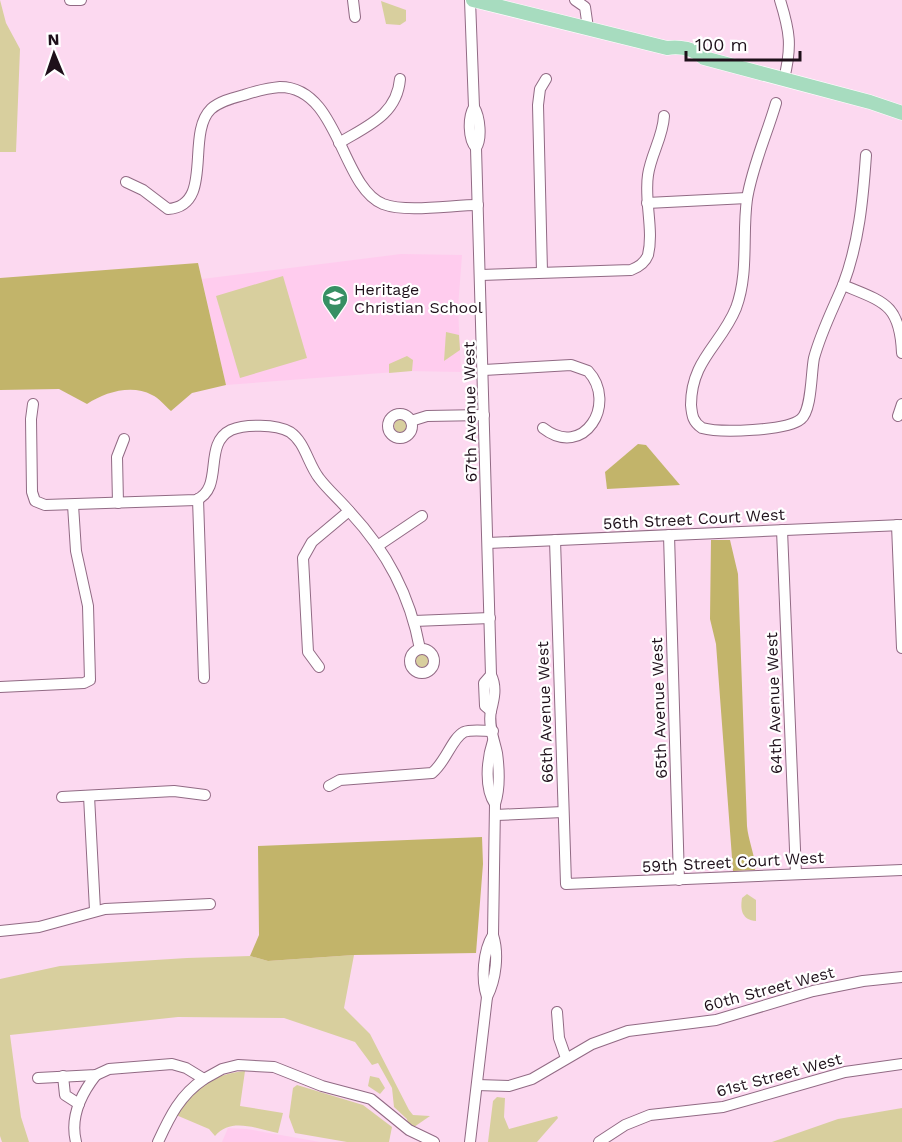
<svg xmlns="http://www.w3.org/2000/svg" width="902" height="1142" viewBox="0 0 902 1142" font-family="'Work Sans',sans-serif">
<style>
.built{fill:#fce}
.green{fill:#d8cf9e}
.forest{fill:#c2b46a}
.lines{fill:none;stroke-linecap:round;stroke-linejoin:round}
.minor-casing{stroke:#916a84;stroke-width:12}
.major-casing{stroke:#fff;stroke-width:15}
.minor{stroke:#fff;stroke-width:10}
.major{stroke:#a7dcbf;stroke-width:14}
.labels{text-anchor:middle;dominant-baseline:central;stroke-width:4.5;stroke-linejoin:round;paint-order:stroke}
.poi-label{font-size:16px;fill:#1e101a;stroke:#fff;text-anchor:start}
.street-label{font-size:16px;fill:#1e101a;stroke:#fff}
</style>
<rect width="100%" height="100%" fill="#fcd9f0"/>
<g class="built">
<path d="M401,254L462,255L458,307L461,372L408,371L226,385L202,279Z"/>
<path d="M228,1128L247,1129L320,1142H222Z"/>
</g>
<g class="green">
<path d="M0,0L6,23L20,49L16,152H0Z"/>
<path d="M381,1L406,10V21L400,25L386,24Z"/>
<path d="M283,276L307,358L240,378L216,296Z"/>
<path d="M446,332L459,335L460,350L444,361Z"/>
<path d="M407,356L413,360L412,371L389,373V364Z"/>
<circle cx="401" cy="426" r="7"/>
<circle cx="422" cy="660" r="8"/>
<path d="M747,894L756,900V921C742,920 740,910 742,898Z"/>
<path d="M354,955L344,1008L370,1034L409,1110L413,1115L430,1116L414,1127L408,1124L407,1119L394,1107L392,1088L378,1063L372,1065L355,1042L284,1018L178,1017L10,1035L21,1117L29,1142H2L0,1136V979L60,966L187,958L250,956L268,961Z"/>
<path d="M245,1071L240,1106L283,1113L278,1133C257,1129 231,1117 215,1136L209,1129L176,1115C187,1089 218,1073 245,1071Z"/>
<path d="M370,1076L379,1078L385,1088L380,1094L368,1086Z"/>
<path d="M297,1085L363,1105L392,1127L389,1142H347L295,1133L289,1117L293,1088Z"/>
<path d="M497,1097L505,1098L504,1117L509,1129L557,1116L558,1118L537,1142H488L493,1101Z"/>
<path d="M902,1108V1142H772L838,1119Z"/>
</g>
<g class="forest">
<path d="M198,263L226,385L192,393L171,411C165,406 159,398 152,395C132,384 105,392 87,404L59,389L0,390V278Z"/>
<path d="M638,444L646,445L680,485L607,489L605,472Z"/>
<path d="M711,540H730L738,574L747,826C748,840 757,861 755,870L733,871L716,644L710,619Z"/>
<path d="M482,837L483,864L476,953L354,955L268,961L250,956L259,935L258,846Z"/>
</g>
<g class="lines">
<g class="minor-casing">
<g id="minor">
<path d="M70,0H81"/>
<path d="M353,0L355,17"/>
<path d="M470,0L474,107C480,117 482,139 476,148"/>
<path d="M575,0L585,7L588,28"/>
<path d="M780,0C790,32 792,46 784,79"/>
<path d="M776,103C767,134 752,167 747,199C742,235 749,273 736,308C721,345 691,360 691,405C692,416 693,422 702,428C720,433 787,431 801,419C812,410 811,372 814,358C821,332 833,309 843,285C859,243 863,199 866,155"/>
<path d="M339,143C367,126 397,115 400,79"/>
<path d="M126,182L143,190L168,209C215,206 185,134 211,109C220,101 233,98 244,95C256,91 268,88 280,87C339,87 341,187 383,204C407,213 452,205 478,205"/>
<path d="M647,203L747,198"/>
<path d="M542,272L538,105L540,89L546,79"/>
<path d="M481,275L631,270C639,267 645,263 648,255C654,230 644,200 648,175C651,154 663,137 664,116"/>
<path d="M843,285C884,302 900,304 902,353"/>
<path d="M484,370L571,365L588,371C618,403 584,460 543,428"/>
<path d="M33,404L31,419L32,492L35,501L45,505L196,500C225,488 202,444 231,430C245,424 276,424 290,432C305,442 308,464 319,478C328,490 340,500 350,512C387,552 410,595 420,649"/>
<circle cx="400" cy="426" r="12"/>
<path d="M898,416L902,404"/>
<path d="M411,421L427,416L484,415"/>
<path d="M198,499L204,678"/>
<path d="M118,503L117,457L124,439"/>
<path d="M897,525L902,648"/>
<path d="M782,530L796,874"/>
<path d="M669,535L679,880"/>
<path d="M555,540L566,884L902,870"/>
<path d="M488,543L902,525"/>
<path d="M379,545L422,516"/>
<path d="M414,621L490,618"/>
<circle cx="422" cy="661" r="12"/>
<path d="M319,667L308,652L303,558L312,542L349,511"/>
<path d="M0,687L84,683L90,680L88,606L76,551L73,505"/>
<path d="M491,711L485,706L484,683L491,675"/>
<path d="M493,741C487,759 484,788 495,804"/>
<path d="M329,786L340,780L432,773C446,762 452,738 464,732C471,729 484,731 493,731"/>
<path d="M89,796L95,910"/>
<path d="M62,797L174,791L205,795"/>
<path d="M496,815L563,812"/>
<path d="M0,931L39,927L105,909L210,904"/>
<path d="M487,997C481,979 483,951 493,935"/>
<path d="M557,1012L559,1038L566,1058"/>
<path d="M63,1076L65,1095L79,1104"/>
<path d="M38,1078L96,1075L109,1069L172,1064L186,1068L204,1079L222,1069L238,1065L274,1067L322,1086L371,1099L409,1130L434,1142"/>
<path d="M477,1085L509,1086L532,1079L592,1044L628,1031L716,1020L813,991L863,981L902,977"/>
<path d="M76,1142C70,1118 81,1094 96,1075"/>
<path d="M158,1142C170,1116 180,1095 204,1079"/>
<path d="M470,1142L487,997C496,979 499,954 493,935L495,804C500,789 499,768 497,753C494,740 488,724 491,711C494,699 497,687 491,675L476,148C468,139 468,117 474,107"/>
<path d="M599,1142L625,1125L650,1115L723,1107L845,1072L902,1064"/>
</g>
</g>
<g class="major-casing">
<path id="major" d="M473,0L667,48C680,46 694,49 704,58L870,102L902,113"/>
</g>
<use href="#minor" class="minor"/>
<use href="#major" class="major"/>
</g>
<defs>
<g id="school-pin" transform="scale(1.35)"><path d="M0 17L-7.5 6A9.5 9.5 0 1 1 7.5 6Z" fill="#378f63" stroke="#fff"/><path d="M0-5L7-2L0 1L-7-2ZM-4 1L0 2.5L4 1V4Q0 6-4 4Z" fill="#fff"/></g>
</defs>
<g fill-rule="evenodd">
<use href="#school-pin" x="335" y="298"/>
</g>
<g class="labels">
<g class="poi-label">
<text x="354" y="289">Heritage<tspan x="354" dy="18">Christian School</tspan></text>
</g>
<g class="street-label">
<text transform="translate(470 412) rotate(-91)">67th Avenue West</text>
<text transform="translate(694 519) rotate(-3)">56th Street Court West</text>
<text transform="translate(774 703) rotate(-92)">64th Avenue West</text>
<text transform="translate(659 708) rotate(-92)">65th Avenue West</text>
<text transform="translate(545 712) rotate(-92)">66th Avenue West</text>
<text transform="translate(733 862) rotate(-3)">59th Street Court West</text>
<text transform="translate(769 989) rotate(-15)">60th Street West</text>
<text transform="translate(779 1075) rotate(-15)">61st Street West</text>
</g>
</g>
<g transform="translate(54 54) rotate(358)" stroke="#ffffff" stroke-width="4.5" paint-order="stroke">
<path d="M0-4.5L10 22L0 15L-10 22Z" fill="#1e101a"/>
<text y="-9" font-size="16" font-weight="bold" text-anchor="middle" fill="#1e101a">N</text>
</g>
<path d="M686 51v9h114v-9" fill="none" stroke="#1e101a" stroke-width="3"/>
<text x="695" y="51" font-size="18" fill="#1e101a" stroke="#ffffff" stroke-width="4.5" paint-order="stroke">100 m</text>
</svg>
